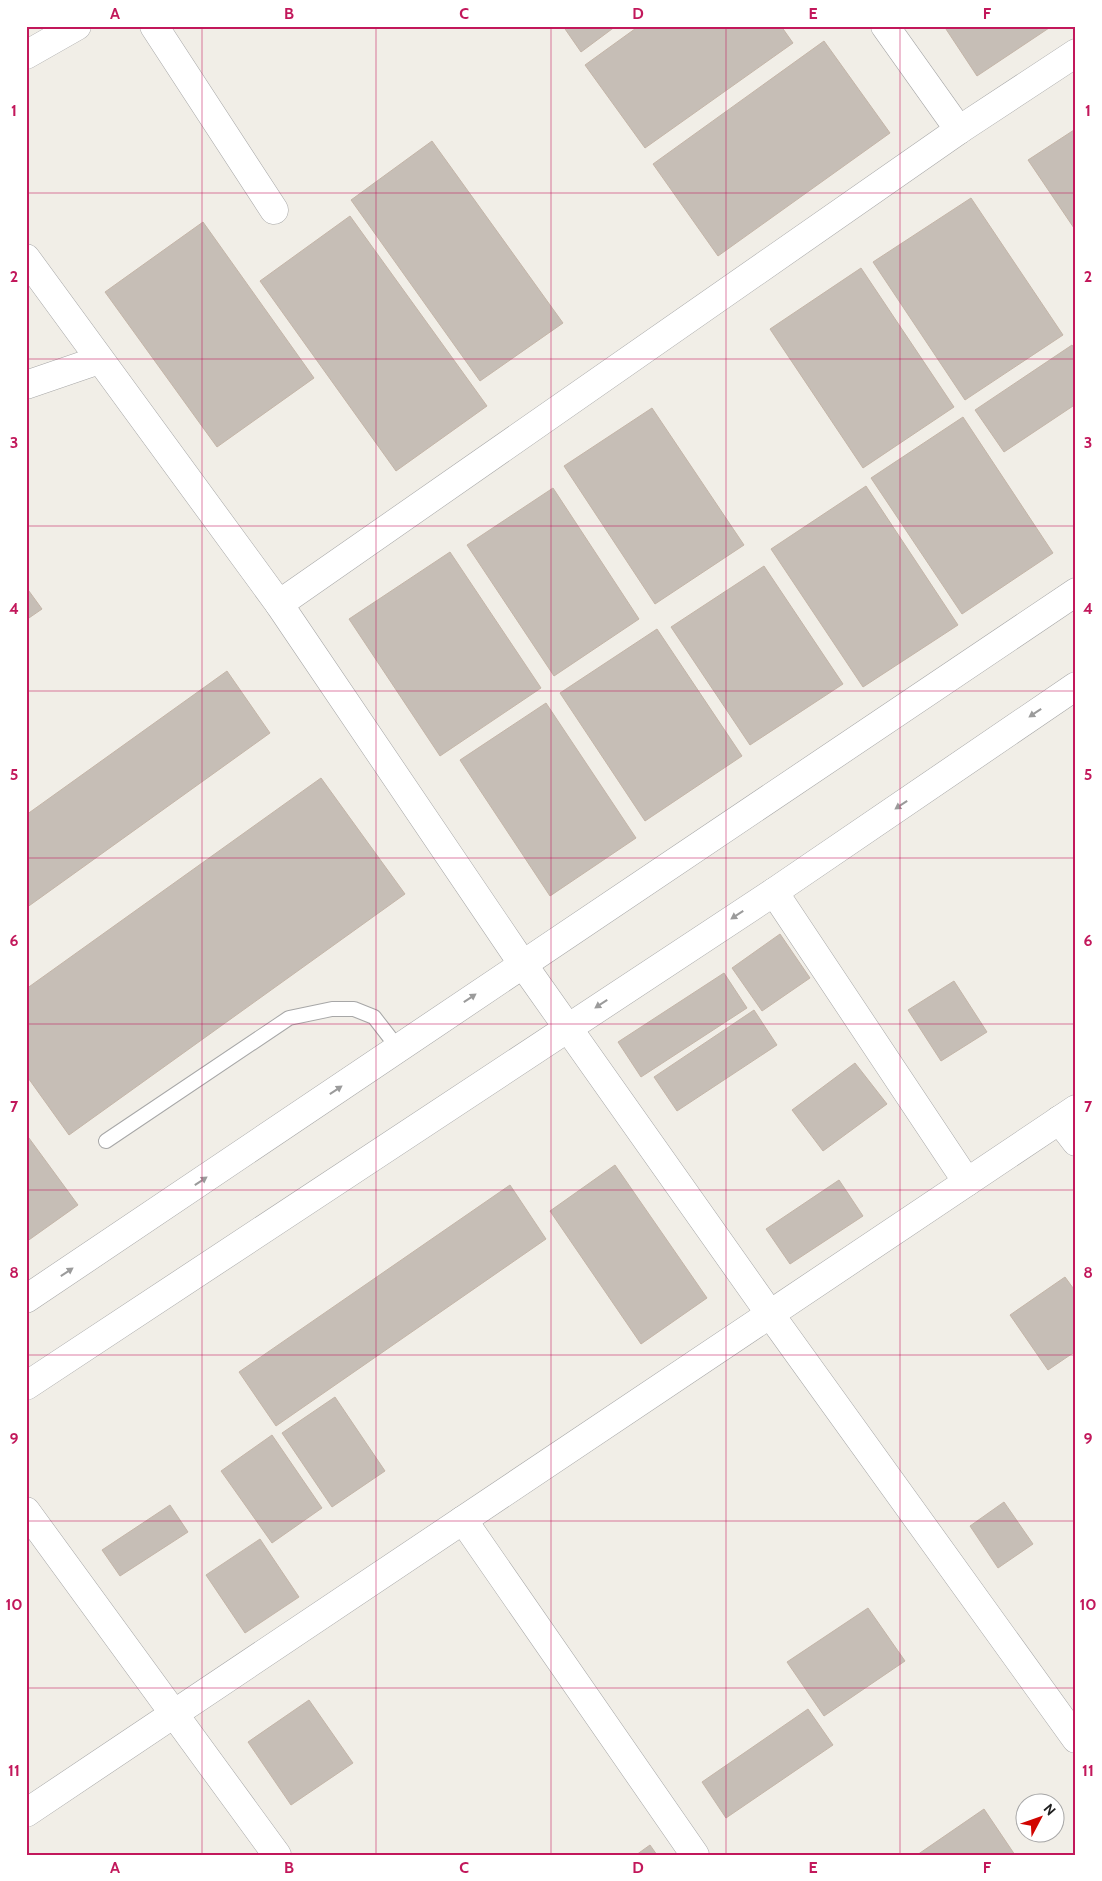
<svg xmlns="http://www.w3.org/2000/svg" width="1102" height="1881" viewBox="0 0 1102 1881" font-family="Cabin,sans-serif">
<style>
.building{fill:#c6beb6;stroke:#c4b5a8}
.lines{fill:none;stroke-linecap:round;stroke-linejoin:round}
.lane-casing{stroke:#a7a7a7;stroke-width:16}
.street-casing{stroke:#a7a7a7;stroke-width:29}
.lane{stroke:#fff;stroke-width:14}
.street{stroke:#fff;stroke-width:28}
.oneway{fill:#9b9b9b}
.grid{fill:none;stroke:#c2185b;stroke-width:1;stroke-opacity:0.55}
.neatline{fill:none;stroke:#c2185b;stroke-width:2}
.grid-label{font-size:16px;text-anchor:middle;font-weight:bold;fill:#c2185b}
</style>
<rect width="100%" height="100%" fill="#f1eee7"/>
<g class="building">
<path d="M563,26H616L581,52Z"/>
<path d="M639,26H781L793,43L645,148L585,65Z"/>
<path d="M944,26H1052L977,76Z"/>
<path d="M824,41L890,133L718,256L653,164Z"/>
<path d="M1074,130L1076,132V231L1028,160Z"/>
<path d="M432,141L563,323L480,381L351,200Z"/>
<path d="M971,198L1063,335L965,400L873,262Z"/>
<path d="M350,216L487,406L396,471L260,281Z"/>
<path d="M203,222L314,378L217,447L105,292Z"/>
<path d="M861,268L954,407L863,468L770,329Z"/>
<path d="M1072,345L1076,351V404L1004,452L975,410Z"/>
<path d="M652,408L744,545L655,604L564,466Z"/>
<path d="M963,417L1053,553L962,614L871,478Z"/>
<path d="M866,486L958,625L863,687L771,549Z"/>
<path d="M553,488L639,619L554,676L467,545Z"/>
<path d="M450,552L541,688L440,756L349,619Z"/>
<path d="M764,566L843,684L750,745L671,627Z"/>
<path d="M26,587L42,609L26,620Z"/>
<path d="M657,629L742,756L645,821L560,693Z"/>
<path d="M227,671L270,733L26,908V815Z"/>
<path d="M546,703L636,838L550,896L460,760Z"/>
<path d="M321,778L405,894L69,1135L26,1075V989Z"/>
<path d="M780,934L810,978L762,1011L732,968Z"/>
<path d="M724,973L747,1008L641,1077L618,1042Z"/>
<path d="M954,981L987,1032L941,1061L908,1010Z"/>
<path d="M754,1010L777,1045L677,1111L654,1077Z"/>
<path d="M855,1063L887,1104L823,1151L792,1110Z"/>
<path d="M26,1134L78,1205L26,1242Z"/>
<path d="M615,1165L707,1298L641,1344L550,1211Z"/>
<path d="M839,1180L863,1216L790,1264L766,1229Z"/>
<path d="M510,1185L546,1239L276,1426L239,1372Z"/>
<path d="M1065,1277L1076,1292V1351L1048,1370L1010,1315Z"/>
<path d="M335,1397L385,1471L332,1507L282,1433Z"/>
<path d="M272,1435L322,1508L272,1543L221,1471Z"/>
<path d="M1004,1502L1033,1544L998,1568L970,1526Z"/>
<path d="M170,1505L188,1532L120,1576L102,1550Z"/>
<path d="M260,1539L299,1597L245,1633L206,1575Z"/>
<path d="M868,1608L905,1661L824,1716L787,1662Z"/>
<path d="M309,1700L353,1763L291,1805L248,1742Z"/>
<path d="M808,1709L833,1745L726,1818L702,1782Z"/>
<path d="M984,1809L1015,1855H917Z"/>
<path d="M650,1845L657,1855H636Z"/>
</g>
<g class="lines">
<g class="lane-casing">
<path id="lane" d="M106,1141L289,1018L332,1009H354L374,1017L398,1048"/>
</g>
<g class="street-casing">
<g id="street">
<path d="M154,26L274,210"/>
<path d="M885,26L959,130"/>
<path d="M26,55L77,26"/>
<path d="M26,258L279,604L522,963L770,1314L1076,1739"/>
<path d="M26,385L99,360"/>
<path d="M279,604L959,130L1076,53"/>
<path d="M774,892L967,1182"/>
<path d="M1059,1120L1076,1142"/>
<path d="M26,1299L1076,592"/>
<path d="M26,1386L774,892L1076,686"/>
<path d="M26,1511L277,1855"/>
<path d="M463,1520L695,1855"/>
<path d="M26,1813L1076,1109"/>
</g>
</g>
<use href="#lane" class="lane"/>
<use href="#street" class="street"/>
</g>
<defs><path id="oneway-solid" d="M-6-.8H1V-3.2L6.5 0L1 3.2V.8H-6Z" transform="scale(1.25)"/></defs>
<g class="oneway">
<use href="#oneway-solid" transform="translate(1035 713) rotate(146)"/>
<use href="#oneway-solid" transform="translate(901 805) rotate(146)"/>
<use href="#oneway-solid" transform="translate(737 915) rotate(147)"/>
<use href="#oneway-solid" transform="translate(470 998) rotate(-34)"/>
<use href="#oneway-solid" transform="translate(601 1004) rotate(147)"/>
<use href="#oneway-solid" transform="translate(336 1090) rotate(-34)"/>
<use href="#oneway-solid" transform="translate(201 1181) rotate(-34)"/>
<use href="#oneway-solid" transform="translate(67 1272) rotate(-34)"/>
</g>
<path class="grid" d="M202,26V1855M376,26V1855M551,26V1855M726,26V1855M900,26V1855M26,193H1076M26,359H1076M26,526H1076M26,691H1076M26,858H1076M26,1024H1076M26,1190H1076M26,1355H1076M26,1521H1076M26,1688H1076"/>
<rect width="1102" height="1881" fill="none" stroke="#ffffff" stroke-width="55"/>
<g transform="translate(1040 1818) rotate(49)"><circle r="24" fill="#ffffff" stroke="#a6a6a6"/>
<path d="M0-4L9 19L0 12L-9 19Z" fill="#d10500"/>
<text y="-8" font-size="14" font-weight="bold" text-anchor="middle" fill="#202020">N</text>
</g>
<rect x="28" y="28" width="1046" height="1826" class="neatline"/>
<g class="grid-label">
<text x="115" y="19">A</text>
<text x="289" y="19">B</text>
<text x="464" y="19">C</text>
<text x="638" y="19">D</text>
<text x="813" y="19">E</text>
<text x="987" y="19">F</text>
<text x="14" y="116">1</text>
<text x="1088" y="116">1</text>
<text x="14" y="282">2</text>
<text x="1088" y="282">2</text>
<text x="14" y="448">3</text>
<text x="1088" y="448">3</text>
<text x="14" y="614">4</text>
<text x="1088" y="614">4</text>
<text x="14" y="780">5</text>
<text x="1088" y="780">5</text>
<text x="14" y="946">6</text>
<text x="1088" y="946">6</text>
<text x="14" y="1112">7</text>
<text x="1088" y="1112">7</text>
<text x="14" y="1278">8</text>
<text x="1088" y="1278">8</text>
<text x="14" y="1444">9</text>
<text x="1088" y="1444">9</text>
<text x="14" y="1610">10</text>
<text x="1088" y="1610">10</text>
<text x="14" y="1776">11</text>
<text x="1088" y="1776">11</text>
<text x="115" y="1873">A</text>
<text x="289" y="1873">B</text>
<text x="464" y="1873">C</text>
<text x="638" y="1873">D</text>
<text x="813" y="1873">E</text>
<text x="987" y="1873">F</text>
</g>
</svg>
